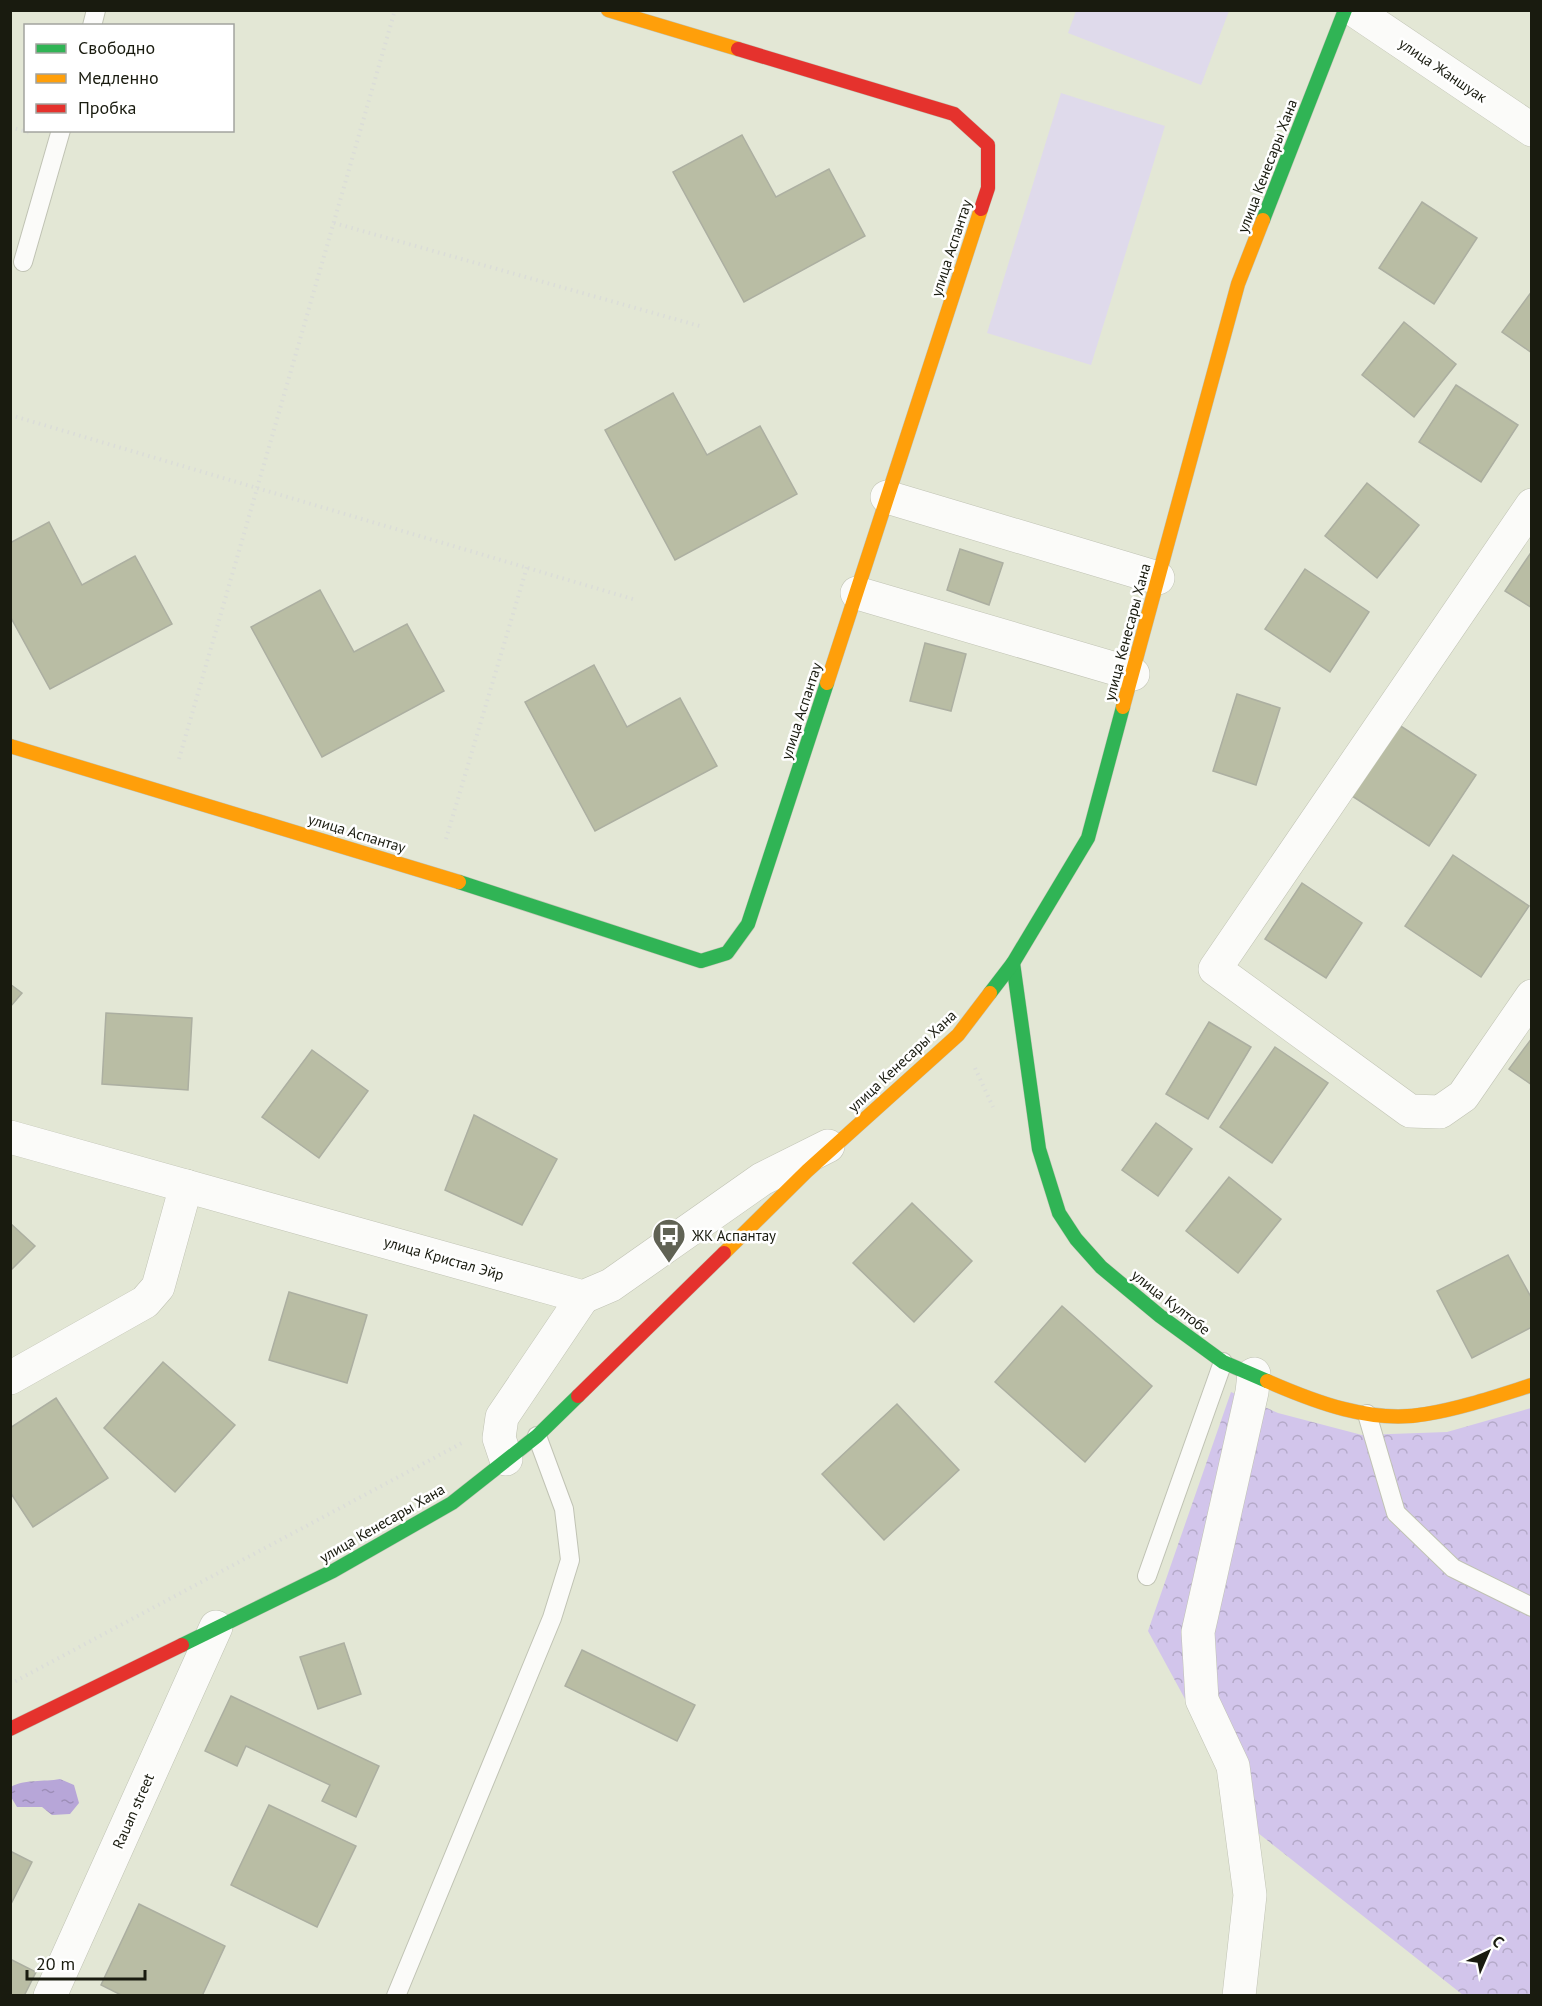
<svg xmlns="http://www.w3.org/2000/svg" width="1542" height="2006" viewBox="0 0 1542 2006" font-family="'PT Sans',sans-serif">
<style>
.forest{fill:url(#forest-crowns)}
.park{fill:#dfdaeb}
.water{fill:url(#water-ripples)}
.building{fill:#b9bda4;stroke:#acafa1;stroke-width:1.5}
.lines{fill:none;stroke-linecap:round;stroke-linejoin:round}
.lane-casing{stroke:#c0c3b4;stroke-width:20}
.street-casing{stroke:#c0c3b4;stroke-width:34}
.fast-casing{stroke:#c0c3b4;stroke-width:15}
.slow-casing{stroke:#c0c3b4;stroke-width:15}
.jam-casing{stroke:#c0c3b4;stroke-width:15}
.path{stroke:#dbddd8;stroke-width:4;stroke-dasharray:1.5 4.5;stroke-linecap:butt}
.lane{stroke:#fbfbf9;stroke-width:18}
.street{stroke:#fbfbf9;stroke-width:33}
.fast{stroke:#30b455;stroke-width:14}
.slow{stroke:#ff9f0a;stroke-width:14}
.jam{stroke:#e5322d;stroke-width:14}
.labels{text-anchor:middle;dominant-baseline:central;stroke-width:5;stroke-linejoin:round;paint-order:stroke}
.street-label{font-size:15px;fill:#191b0f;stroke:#fff}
.poi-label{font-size:15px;fill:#191b0f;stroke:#fff;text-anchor:start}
</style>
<defs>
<pattern id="forest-crowns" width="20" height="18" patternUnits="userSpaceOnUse" patternTransform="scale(1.5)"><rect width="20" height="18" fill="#d2c5eb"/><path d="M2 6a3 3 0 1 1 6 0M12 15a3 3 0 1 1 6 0" fill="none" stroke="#b4a9c8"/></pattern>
<pattern id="water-ripples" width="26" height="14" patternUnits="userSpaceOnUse" patternTransform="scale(1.5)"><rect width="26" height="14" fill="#b7a6d8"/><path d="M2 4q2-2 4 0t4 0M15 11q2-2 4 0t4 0" fill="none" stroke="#9d8eb8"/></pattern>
</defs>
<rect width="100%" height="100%" fill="#e3e7d5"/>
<path class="forest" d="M1231,1392L1278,1413L1362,1435L1447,1432L1531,1408V1995H1463L1258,1833L1148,1631Z"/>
<g class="park">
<path d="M1076,11V10L1229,11L1201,85L1068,33Z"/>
<path d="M1061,93L1165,126L1091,365L987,333Z"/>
</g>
<path class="water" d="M60,1779L74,1785L79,1803L70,1814L52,1815L42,1807H17L11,1797V1787C24,1779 44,1782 60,1779Z"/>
<g class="building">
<path d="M742,135L776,197L829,169L865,236L744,302L673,172Z"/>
<path d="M1422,202L1477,238L1434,304L1379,268Z"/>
<path d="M1532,291V353L1502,332Z"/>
<path d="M1404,322L1456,364L1414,417L1362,375Z"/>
<path d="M1456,385L1518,425L1481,482L1419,442Z"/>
<path d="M673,393L707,455L760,426L797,494L675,560L605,430Z"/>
<path d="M1367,483L1419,525L1377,578L1325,536Z"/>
<path d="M49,522L82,585L135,556L172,624L50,689L10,616V543Z"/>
<path d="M960,549L1003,563L989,605L947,590Z"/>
<path d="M1532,551V608L1505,591Z"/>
<path d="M1305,569L1369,612L1330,672L1265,629Z"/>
<path d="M320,590L354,652L407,624L444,691L322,757L251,627Z"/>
<path d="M925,643L966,654L951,711L910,701Z"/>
<path d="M594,665L627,727L680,698L717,766L595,831L525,702Z"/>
<path d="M1237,694L1280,708L1256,785L1213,771Z"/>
<path d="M1399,725L1476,775L1429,846L1352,796Z"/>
<path d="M1453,855L1529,906L1481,977L1405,926Z"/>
<path d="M1302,883L1362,923L1326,978L1265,939Z"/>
<path d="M10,984L22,993L10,1007Z"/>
<path d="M106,1013L192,1018L188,1090L102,1084Z"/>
<path d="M1209,1022L1251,1047L1208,1119L1166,1094Z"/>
<path d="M1532,1038V1085L1509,1069Z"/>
<path d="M1275,1047L1328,1083L1272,1163L1220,1127Z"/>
<path d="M312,1050L368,1091L319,1158L262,1117Z"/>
<path d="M474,1115L557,1159L522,1225L445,1190Z"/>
<path d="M1156,1123L1192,1149L1158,1196L1122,1170Z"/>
<path d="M1229,1177L1281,1219L1238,1273L1186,1231Z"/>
<path d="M912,1203L972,1261L914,1322L853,1263Z"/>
<path d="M10,1223L35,1246L10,1271Z"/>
<path d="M1508,1255L1532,1299V1327L1472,1358L1437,1291Z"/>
<path d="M289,1292L367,1315L347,1383L269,1360Z"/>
<path d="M1062,1306L1152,1386L1085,1462L995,1382Z"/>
<path d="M163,1362L235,1425L175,1492L104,1428Z"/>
<path d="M56,1398L108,1478L33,1527L10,1492V1428Z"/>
<path d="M897,1404L959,1470L884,1540L822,1474Z"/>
<path d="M344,1643L361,1694L318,1709L300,1657Z"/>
<path d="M582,1650L695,1705L677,1741L565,1686Z"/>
<path d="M231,1696L379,1766L356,1817L322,1801L330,1785L246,1746L237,1766L205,1751Z"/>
<path d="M269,1805L356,1846L317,1927L231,1885Z"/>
<path d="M10,1851L32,1862L10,1906Z"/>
<path d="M139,1904L225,1946L202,1996H123L101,1985Z"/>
<path d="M10,1959L36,1972L24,1996H10Z"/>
</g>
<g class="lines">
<g class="lane-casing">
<g id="lane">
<path d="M92,26L96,10"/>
<path d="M23,262L61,130"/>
<path d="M1367,1414L1396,1513L1453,1568L1532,1607"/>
<path d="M1147,1576L1223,1362"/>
<path d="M396,1996L552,1618L570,1560L564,1509L537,1436"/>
</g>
</g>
<g class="street-casing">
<g id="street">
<path d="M1354,10L1532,130"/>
<path d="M887,497L1158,578"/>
<path d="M1532,505L1215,969L1410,1111L1440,1112L1463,1096L1532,996"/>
<path d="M857,593L1133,674"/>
<path d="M10,1137L583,1297L611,1285L762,1179L828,1146"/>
<path d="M10,1378L145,1302L158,1287L186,1186"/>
<path d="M506,1459L499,1438L502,1417L583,1297"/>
<path d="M50,1996L216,1627"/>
<path d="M1239,1996L1250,1895L1233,1766L1202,1700L1198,1632L1252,1392L1254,1374"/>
</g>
</g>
<g class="fast-casing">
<g id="fast">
<path d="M1263,220L1345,10"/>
<path d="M459,882L701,961L727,953L748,924L827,683"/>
<path d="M1013,963L1039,1149L1059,1213L1076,1239L1101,1267L1160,1316L1223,1362L1267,1381"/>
<path d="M990,993L1013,963L1088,838L1123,707"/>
<path d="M182,1645L333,1571L452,1503L537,1436L578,1396"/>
</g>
</g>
<g class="slow-casing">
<g id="slow">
<path d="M608,10L738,49"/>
<path d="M827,683L981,209"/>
<path d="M1123,707L1238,284L1263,220"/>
<path d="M10,746L459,882"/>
<path d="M724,1253L807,1171L958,1035L990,993"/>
<path d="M1267,1381C1315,1402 1372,1424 1426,1414C1462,1408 1497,1396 1532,1385"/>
</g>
</g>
<g class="jam-casing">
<g id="jam">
<path d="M738,49L954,114L988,145V188L981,209"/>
<path d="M578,1396L724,1253"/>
<path d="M10,1729L182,1645"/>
</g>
</g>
<g class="path">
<path d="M10,127L30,133"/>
<path d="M334,223L703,327"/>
<path d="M10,415L636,600"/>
<path d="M179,759L395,10"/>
<path d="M446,839L527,567"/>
<path d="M975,1068L993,1107"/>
<path d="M10,1684L462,1443"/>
</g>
<use href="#lane" class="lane"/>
<use href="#street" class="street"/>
<use href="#fast" class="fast"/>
<use href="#slow" class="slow"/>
<use href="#jam" class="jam"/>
</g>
<defs>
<g id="bus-pin" transform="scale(1.725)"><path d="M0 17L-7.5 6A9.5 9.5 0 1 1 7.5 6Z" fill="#606254" stroke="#fff"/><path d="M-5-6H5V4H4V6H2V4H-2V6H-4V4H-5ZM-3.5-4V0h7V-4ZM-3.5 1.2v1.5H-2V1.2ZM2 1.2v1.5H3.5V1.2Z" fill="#fff"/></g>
</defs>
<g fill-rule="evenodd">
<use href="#bus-pin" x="669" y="1235"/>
</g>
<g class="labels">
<g class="street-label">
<text transform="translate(1443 70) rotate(34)">улица Жаншуак</text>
<text transform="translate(1267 166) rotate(-69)">улица Кенесары Хана</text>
<text transform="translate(951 248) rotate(-72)">улица Аспантау</text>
<text transform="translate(1127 632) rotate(-75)">улица Кенесары Хана</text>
<text transform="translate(801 711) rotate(-72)">улица Аспантау</text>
<text transform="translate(357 833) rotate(17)">улица Аспантау</text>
<text transform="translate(902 1061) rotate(-43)">улица Кенесары Хана</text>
<text transform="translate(444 1258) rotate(16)">улица Кристал Эйр</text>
<text transform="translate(1171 1302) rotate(38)">улица Култобе</text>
<text transform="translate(382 1523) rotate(-30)">улица Кенесары Хана</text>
<text transform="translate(133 1811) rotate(-66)">Rauan street</text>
</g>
<g class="poi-label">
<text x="692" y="1235">ЖК Аспантау</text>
</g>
</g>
<rect width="1542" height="2006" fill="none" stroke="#191b0f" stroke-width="24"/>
<rect x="24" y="24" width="210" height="108" fill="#ffffff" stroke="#a3a49f" stroke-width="1.5"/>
<rect x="36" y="44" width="30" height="9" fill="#30b455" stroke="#a3a49f" stroke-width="1.5"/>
<text x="78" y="54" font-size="18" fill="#191b0f">Свободно</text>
<rect x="36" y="74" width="30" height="9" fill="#ff9f0a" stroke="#a3a49f" stroke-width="1.5"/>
<text x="78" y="84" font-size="18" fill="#191b0f">Медленно</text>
<rect x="36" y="104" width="30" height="9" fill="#e5322d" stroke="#a3a49f" stroke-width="1.5"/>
<text x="78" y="114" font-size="18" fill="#191b0f">Пробка</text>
<g transform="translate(1488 1952) rotate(44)" stroke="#ffffff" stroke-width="4.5" paint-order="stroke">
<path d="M0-4.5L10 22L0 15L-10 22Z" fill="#191b0f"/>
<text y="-9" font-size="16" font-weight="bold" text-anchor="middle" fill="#191b0f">С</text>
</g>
<path d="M27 1970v9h118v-9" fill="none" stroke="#191b0f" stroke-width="3"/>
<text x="36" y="1970" font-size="18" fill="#191b0f" stroke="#ffffff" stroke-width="4.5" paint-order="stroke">20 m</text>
</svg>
